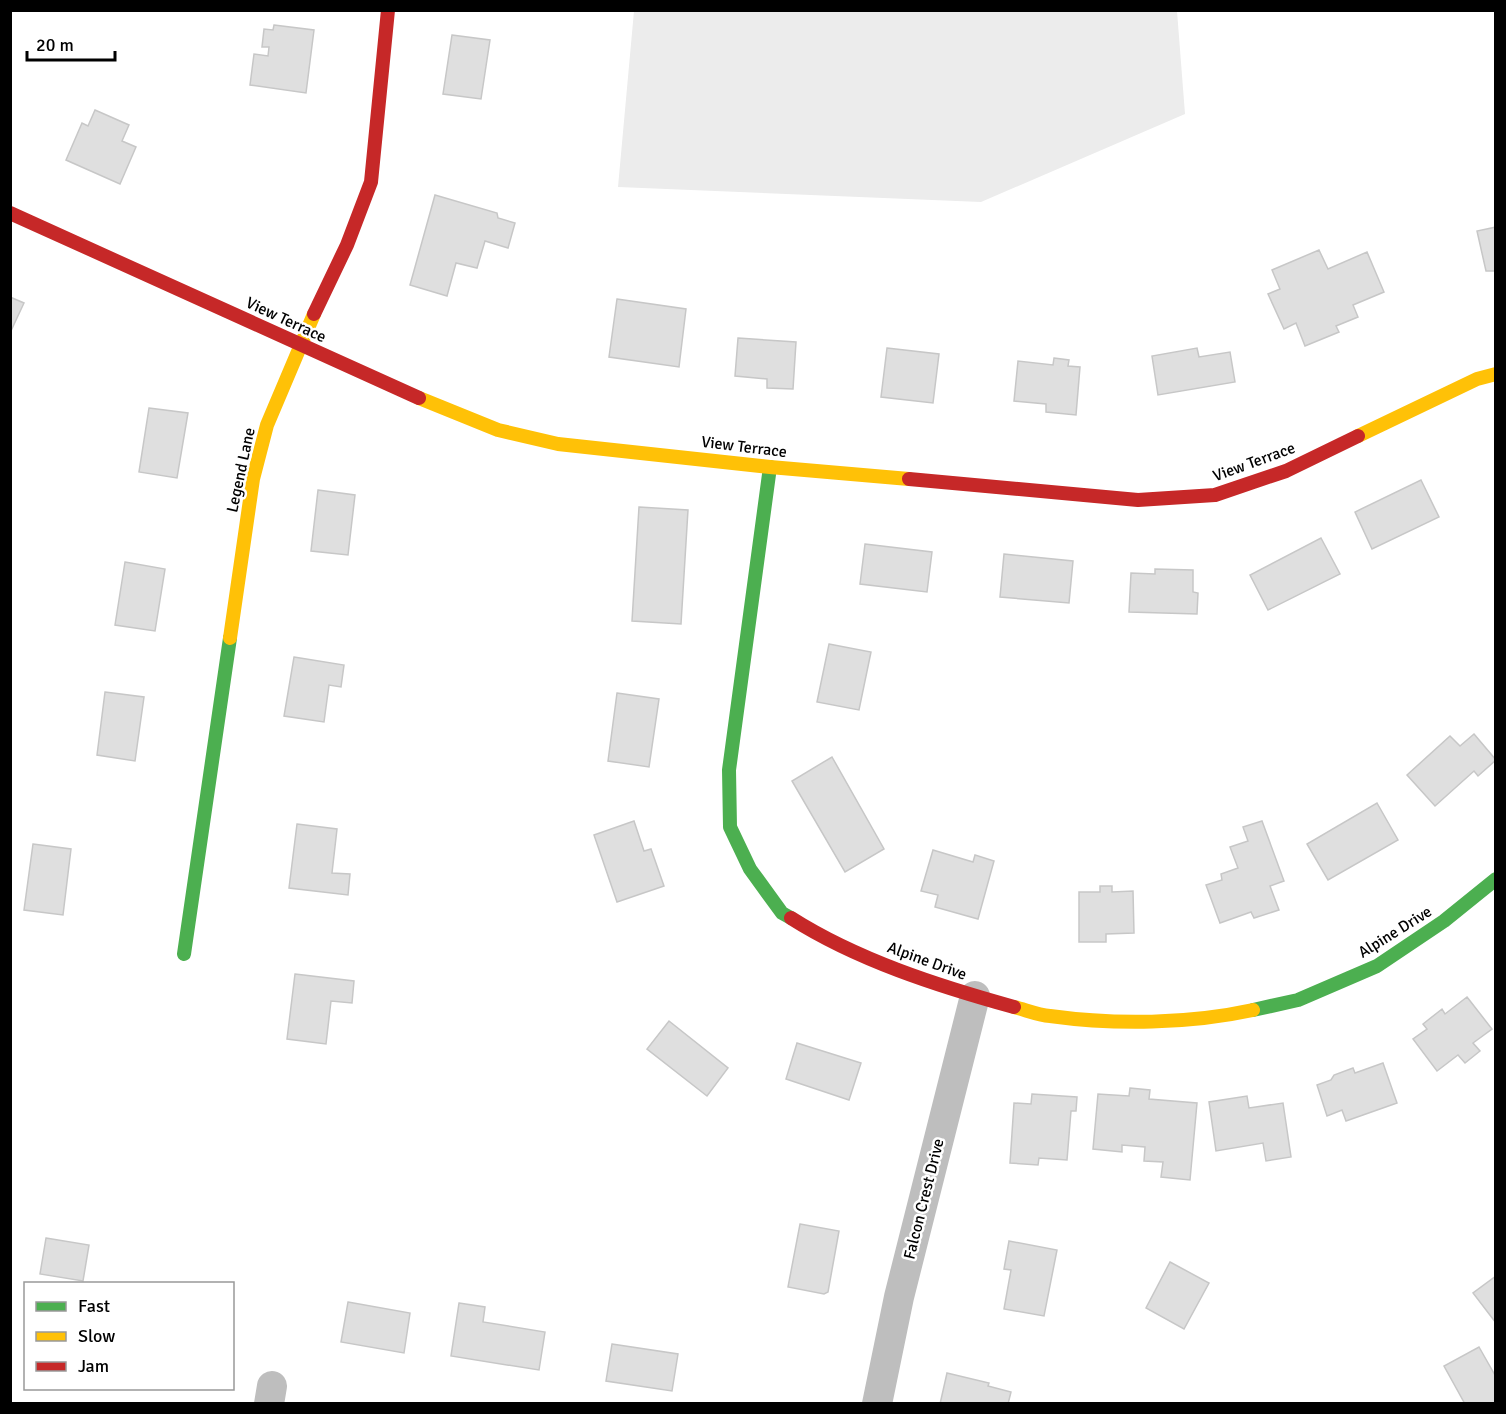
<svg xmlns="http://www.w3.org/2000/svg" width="1506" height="1414" viewBox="0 0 1506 1414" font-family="Signika,sans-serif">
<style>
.green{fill:#ececec}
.building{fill:#dfdfdf;stroke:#c7c7c7;stroke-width:1.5}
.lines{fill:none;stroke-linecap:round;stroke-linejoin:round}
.street{stroke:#bebebe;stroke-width:30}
.fast{stroke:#4caf50;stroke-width:14}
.slow{stroke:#ffc107;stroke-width:14}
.jam{stroke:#c62828;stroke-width:14}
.labels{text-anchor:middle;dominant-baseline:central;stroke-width:5;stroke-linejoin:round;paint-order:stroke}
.street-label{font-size:16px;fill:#000;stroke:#fff}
</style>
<rect width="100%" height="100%" fill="#fff"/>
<path class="green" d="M634,11H1177L1185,114L981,202L618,187Z"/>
<g class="building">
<path d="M274,25L314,30L306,93L250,85L254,54L268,56L269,47H262L264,29L273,30Z"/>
<path d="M452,35L490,40L481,99L443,94Z"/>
<path d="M95,110L129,125L122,141L136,147L120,184L66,160L82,123L88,126Z"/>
<path d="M435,195L497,213L498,218L515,223L508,248L485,241L477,268L456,263L447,296L410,285Z"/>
<path d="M1496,227V271H1486L1477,231Z"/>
<path d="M1319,250L1328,269L1367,252L1384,292L1353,305L1358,317L1336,326L1339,332L1305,346L1296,323L1284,329L1268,294L1280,289L1272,270Z"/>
<path d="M10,297L24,303L10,333Z"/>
<path d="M617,299L686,309L679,367L609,357Z"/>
<path d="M738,338L796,342L793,389L767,388V379L735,376Z"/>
<path d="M887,348L939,354L933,403L881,397Z"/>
<path d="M1197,348L1199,357L1230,352L1235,382L1158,395L1152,356Z"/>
<path d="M1054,358L1069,360L1068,366L1080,367L1076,415L1046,412V404L1014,401L1018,361L1053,365Z"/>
<path d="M149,408L188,413L177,478L139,472Z"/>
<path d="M1421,480L1439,517L1372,549L1355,512Z"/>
<path d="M318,490L355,495L348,555L311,551Z"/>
<path d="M639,507L688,510L681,624L632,621Z"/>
<path d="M1321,538L1340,574L1268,610L1250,575Z"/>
<path d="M865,544L932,552L927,592L860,584Z"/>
<path d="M1004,554L1073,561L1069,603L1000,597Z"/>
<path d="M125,562L165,569L155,631L115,625Z"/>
<path d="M1155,569L1193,570V592L1198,593L1197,614L1129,612L1131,573L1155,574Z"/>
<path d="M829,644L871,652L859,710L817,702Z"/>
<path d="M294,657L344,665L341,687L329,685L324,722L284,716Z"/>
<path d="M105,692L144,697L135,761L97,755Z"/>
<path d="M617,693L659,699L649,767L608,761Z"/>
<path d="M1474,734L1496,760L1478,776L1474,771L1435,806L1407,775L1450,736L1460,746Z"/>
<path d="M832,757L884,849L845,872L792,781Z"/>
<path d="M1377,803L1398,840L1328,880L1307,844Z"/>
<path d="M634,821L644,851L651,849L664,886L617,902L594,835Z"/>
<path d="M1262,821L1284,881L1270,886L1279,910L1254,918L1251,912L1220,923L1206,885L1222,880L1221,874L1238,868L1230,847L1248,841L1243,827Z"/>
<path d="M297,824L337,829L332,873L350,874L348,895L289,888Z"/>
<path d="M33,844L71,849L63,915L24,910Z"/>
<path d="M933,850L973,862L975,855L994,861L978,919L935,907L938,895L921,891Z"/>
<path d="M1100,886H1112V892L1133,891L1134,933L1106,934V942H1079V892H1100Z"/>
<path d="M295,974L354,981L352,1003L331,1001L326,1044L287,1039Z"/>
<path d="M1467,997L1492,1029L1473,1043L1480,1051L1465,1063L1458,1055L1437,1071L1413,1039L1427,1029L1423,1024L1442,1009L1445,1014Z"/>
<path d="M669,1021L728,1068L707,1096L647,1049Z"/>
<path d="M797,1043L861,1063L849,1100L786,1079Z"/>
<path d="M1383,1063L1397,1103L1346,1121L1342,1110L1327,1116L1317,1085L1331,1080L1334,1075L1353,1068L1355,1073Z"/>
<path d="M1130,1088L1150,1090L1149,1099L1197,1103L1190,1180L1161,1177L1163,1162L1144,1161L1145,1147L1122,1145V1152L1093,1149L1098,1094L1129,1096Z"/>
<path d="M1032,1094L1077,1097L1076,1111H1071L1067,1160L1039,1158L1038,1165L1010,1163L1014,1103L1031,1104Z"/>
<path d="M1247,1096L1249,1108L1283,1103L1291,1157L1266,1161L1263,1143L1216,1151L1209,1102Z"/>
<path d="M800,1224L839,1231L828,1292L824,1294L788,1287Z"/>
<path d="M46,1238L89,1245L83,1281L40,1274Z"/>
<path d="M1009,1241L1057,1250L1044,1316L1004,1309L1011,1270L1004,1269Z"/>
<path d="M1170,1262L1209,1283L1184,1329L1146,1308Z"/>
<path d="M1496,1276V1323L1473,1293Z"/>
<path d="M348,1302L410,1313L404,1353L341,1342Z"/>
<path d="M459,1303L485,1307L483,1322L545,1332L539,1370L451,1356Z"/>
<path d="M612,1344L678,1354L672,1391L606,1381Z"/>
<path d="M1479,1347L1496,1377V1401L1492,1404H1465L1444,1366Z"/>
<path d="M947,1373L989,1383L988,1386L1011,1392L1008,1404H940Z"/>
</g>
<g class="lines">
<g class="street">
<path d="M269,1404L272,1386"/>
<path d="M877,1404L899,1297L975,996"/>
</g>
<g class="fast">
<path d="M770,467L729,770L730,827L750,869L782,913L791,918"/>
<path d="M184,954L230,638"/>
<path d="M1253,1010L1298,1000L1377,966L1444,921L1496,879"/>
</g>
<g class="slow">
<path d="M419,398L498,430L558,444L770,467L909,479"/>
<path d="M1358,436L1477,379L1496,374"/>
<path d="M230,638L253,479L267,425L314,314"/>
<path d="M1014,1007C1026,1010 1038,1015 1050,1016C1115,1025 1189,1024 1253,1010"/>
</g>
<g class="jam">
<path d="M10,213L419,398"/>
<path d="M314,314L347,245L371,182L388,10"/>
<path d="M909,479L1138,500L1215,495L1286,471L1358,436"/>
<path d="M791,918C857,960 938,986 1014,1007"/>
</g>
</g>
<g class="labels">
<g class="street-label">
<text transform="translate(286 320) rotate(25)">View Terrace</text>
<text transform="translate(744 447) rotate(7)">View Terrace</text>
<text transform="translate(1254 462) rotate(-20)">View Terrace</text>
<text transform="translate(241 470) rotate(-78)">Legend Lane</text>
<text transform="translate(1395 932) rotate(-32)">Alpine Drive</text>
<text transform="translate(927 961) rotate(20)">Alpine Drive</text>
<text transform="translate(924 1199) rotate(-76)">Falcon Crest Drive</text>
</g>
</g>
<rect width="1506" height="1414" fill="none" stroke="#000000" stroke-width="24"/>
<rect x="24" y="1282" width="210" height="108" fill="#ffffff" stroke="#999999" stroke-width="1.5"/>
<rect x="36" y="1302" width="30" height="9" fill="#4caf50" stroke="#999999" stroke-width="1.5"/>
<text x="78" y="1312" font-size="18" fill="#000000">Fast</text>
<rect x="36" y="1332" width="30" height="9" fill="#ffc107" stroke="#999999" stroke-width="1.5"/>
<text x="78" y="1342" font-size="18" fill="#000000">Slow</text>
<rect x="36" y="1362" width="30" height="9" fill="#c62828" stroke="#999999" stroke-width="1.5"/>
<text x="78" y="1372" font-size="18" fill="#000000">Jam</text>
<path d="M27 51v9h88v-9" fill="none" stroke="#000000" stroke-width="3"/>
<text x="36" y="51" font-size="18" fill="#000000" stroke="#ffffff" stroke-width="4.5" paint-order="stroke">20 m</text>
</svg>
